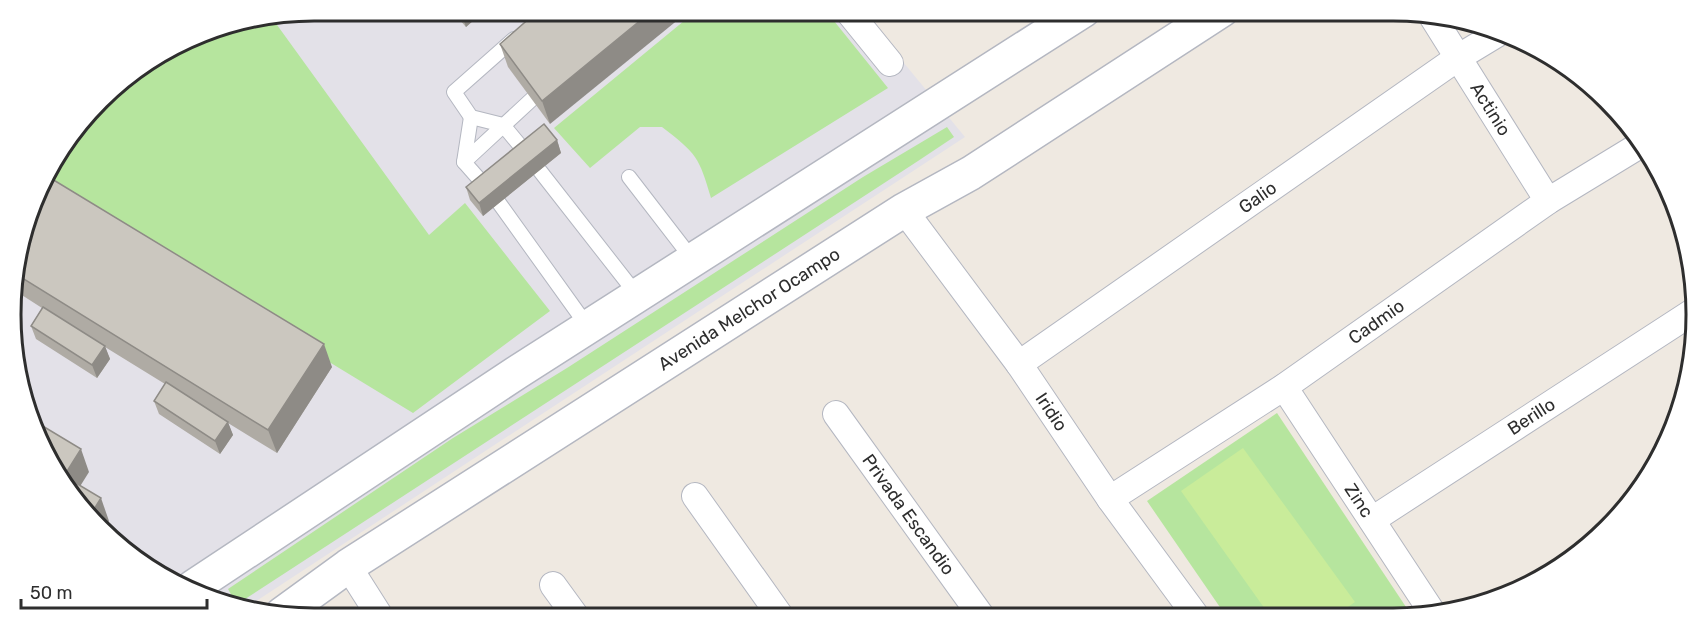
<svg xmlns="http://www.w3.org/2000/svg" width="1707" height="629" viewBox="0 0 1707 629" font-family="Rubik,sans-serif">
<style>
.industrial{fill:#e3e1e8}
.green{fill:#b6e59e}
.pitch{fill:#c9ec9a}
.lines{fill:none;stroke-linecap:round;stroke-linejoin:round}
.service-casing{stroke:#b4b7c1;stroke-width:16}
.minor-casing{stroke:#b4b7c1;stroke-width:28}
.secondary-casing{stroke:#b4b7c1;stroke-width:36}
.service{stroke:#fff;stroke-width:14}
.minor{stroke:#fff;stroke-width:26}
.secondary{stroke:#fff;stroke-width:33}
.wall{fill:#afaba4}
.shaded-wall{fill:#8e8b86}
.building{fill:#cbc7bf;stroke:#8e8b86;stroke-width:1.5}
.labels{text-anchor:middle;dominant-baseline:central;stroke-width:4.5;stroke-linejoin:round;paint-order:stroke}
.street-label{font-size:18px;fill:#2e2e2e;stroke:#fff}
.rim{fill:none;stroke:#2e2e2e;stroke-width:3}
</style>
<rect width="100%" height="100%" fill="#efe9e1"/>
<path class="industrial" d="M314,11H861L965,137L244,609L235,608L130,556L62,483L16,374L13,274L51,163L114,86L216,27Z"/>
<g class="green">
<path d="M696,11H826L888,88L711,198C699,157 697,154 662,127H640L590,168L554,128Z"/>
<path d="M272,18L429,235L465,203L550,311L413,413L43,188L51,163L114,86L216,27Z"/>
<path d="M947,127L954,137L918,161L242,601L233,598L228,589L453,438L567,368L863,177Z"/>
<path d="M1277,413L1412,616H1226L1147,501Z"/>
</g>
<path class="pitch" d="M1243,448L1355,602L1335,616H1270L1181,491Z"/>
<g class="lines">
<g class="service-casing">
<g id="service">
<path d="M514,39L454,92L471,117L503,125L527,154"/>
<path d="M471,117L464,162L486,187"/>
<path d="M464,162L544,88"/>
<path d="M540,171L637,295"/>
<path d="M629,177L693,260"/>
<path d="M499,203L588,327"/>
</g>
</g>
<g class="minor-casing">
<g id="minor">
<path d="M847,10L890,63"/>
<path id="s1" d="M1432,16L1548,201"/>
<path id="s2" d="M904,210L1019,364L1110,499L1196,616"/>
<path id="s3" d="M1019,364L1459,57L1497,34"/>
<path id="s4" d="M1284,387L1434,615"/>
<path id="s5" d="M836,414L982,617"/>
<path d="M695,496L781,617"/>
<path id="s6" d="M1110,499L1284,387L1548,201L1640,145"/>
<path id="s7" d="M1372,520L1691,313"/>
<path d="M348,566L381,618"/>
<path d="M553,585L577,618"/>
</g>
</g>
<g class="secondary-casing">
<g id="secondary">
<path d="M193,587L516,373L1084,10"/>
<path id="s8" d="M282,614L348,566L904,210L971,173L1222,10"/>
</g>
</g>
<use href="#service" class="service"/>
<use href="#minor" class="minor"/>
<use href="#secondary" class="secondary"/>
</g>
<g class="wall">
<path d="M451,10H484V11L466,27Z"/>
<path d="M539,10L550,124L508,67L500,44Z"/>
<path d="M557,140L561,153L483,216L470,200L466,187Z"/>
<path d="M47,176L332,367L277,453L228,423L233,435L220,454L159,414L154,401L165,384L105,347L110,359L97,378L36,339L31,326L42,308L14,290L13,274Z"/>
</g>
<g class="shaded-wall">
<path d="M460,10H484V11L466,27Z"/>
<path d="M653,10H690L550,124L542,101Z"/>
<path d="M557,140L561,153L483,216L479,203Z"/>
<path d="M324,344L332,367L277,453L268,430Z"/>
<path d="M105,346L110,359L97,378L92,365Z"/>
<path d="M228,422L233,435L220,454L215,441Z"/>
<path d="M81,449L89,472L74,496L64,476Z"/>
<path d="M101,498L109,521L104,529L91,514Z"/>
</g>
<g class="building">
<path d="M539,10H653L542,101L500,44Z"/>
<path d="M544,124L557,140L479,203L466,187Z"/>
<path d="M47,176L324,344L268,430L14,273Z"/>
<path d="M43,307L105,346L92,365L31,326Z"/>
<path d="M166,382L228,422L215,441L154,401Z"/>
<path d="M36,422L81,449L64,476L101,498L91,514L62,483Z"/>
</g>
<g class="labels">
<g class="street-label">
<text stroke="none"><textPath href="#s1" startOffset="110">Actinio</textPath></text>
<text stroke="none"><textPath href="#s3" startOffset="291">Galio</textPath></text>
<text stroke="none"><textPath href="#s8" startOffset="558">Avenida Melchor Ocampo</textPath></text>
<text stroke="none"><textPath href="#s6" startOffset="320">Cadmio</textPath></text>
<text stroke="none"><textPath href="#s2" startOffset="250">Iridio</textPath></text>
<text stroke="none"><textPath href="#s7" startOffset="190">Berillo</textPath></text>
<text stroke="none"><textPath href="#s4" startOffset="136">Zinc</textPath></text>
<text stroke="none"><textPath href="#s5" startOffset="124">Privada Escandio</textPath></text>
</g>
</g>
<path d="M0 0H1707V629H0ZM314 21H1393A293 293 0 0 1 1686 314V315A293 293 0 0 1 1393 608H314A293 293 0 0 1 21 315V314A293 293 0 0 1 314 21Z" fill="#fff" fill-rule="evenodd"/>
<path class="rim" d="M314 21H1393A293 293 0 0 1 1686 314V315A293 293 0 0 1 1393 608H314A293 293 0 0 1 21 315V314A293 293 0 0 1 314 21Z"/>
<path d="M21 599v9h186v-9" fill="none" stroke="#2e2e2e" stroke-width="3"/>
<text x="30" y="599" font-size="18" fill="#2e2e2e" stroke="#ffffff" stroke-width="4.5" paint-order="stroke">50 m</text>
</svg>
